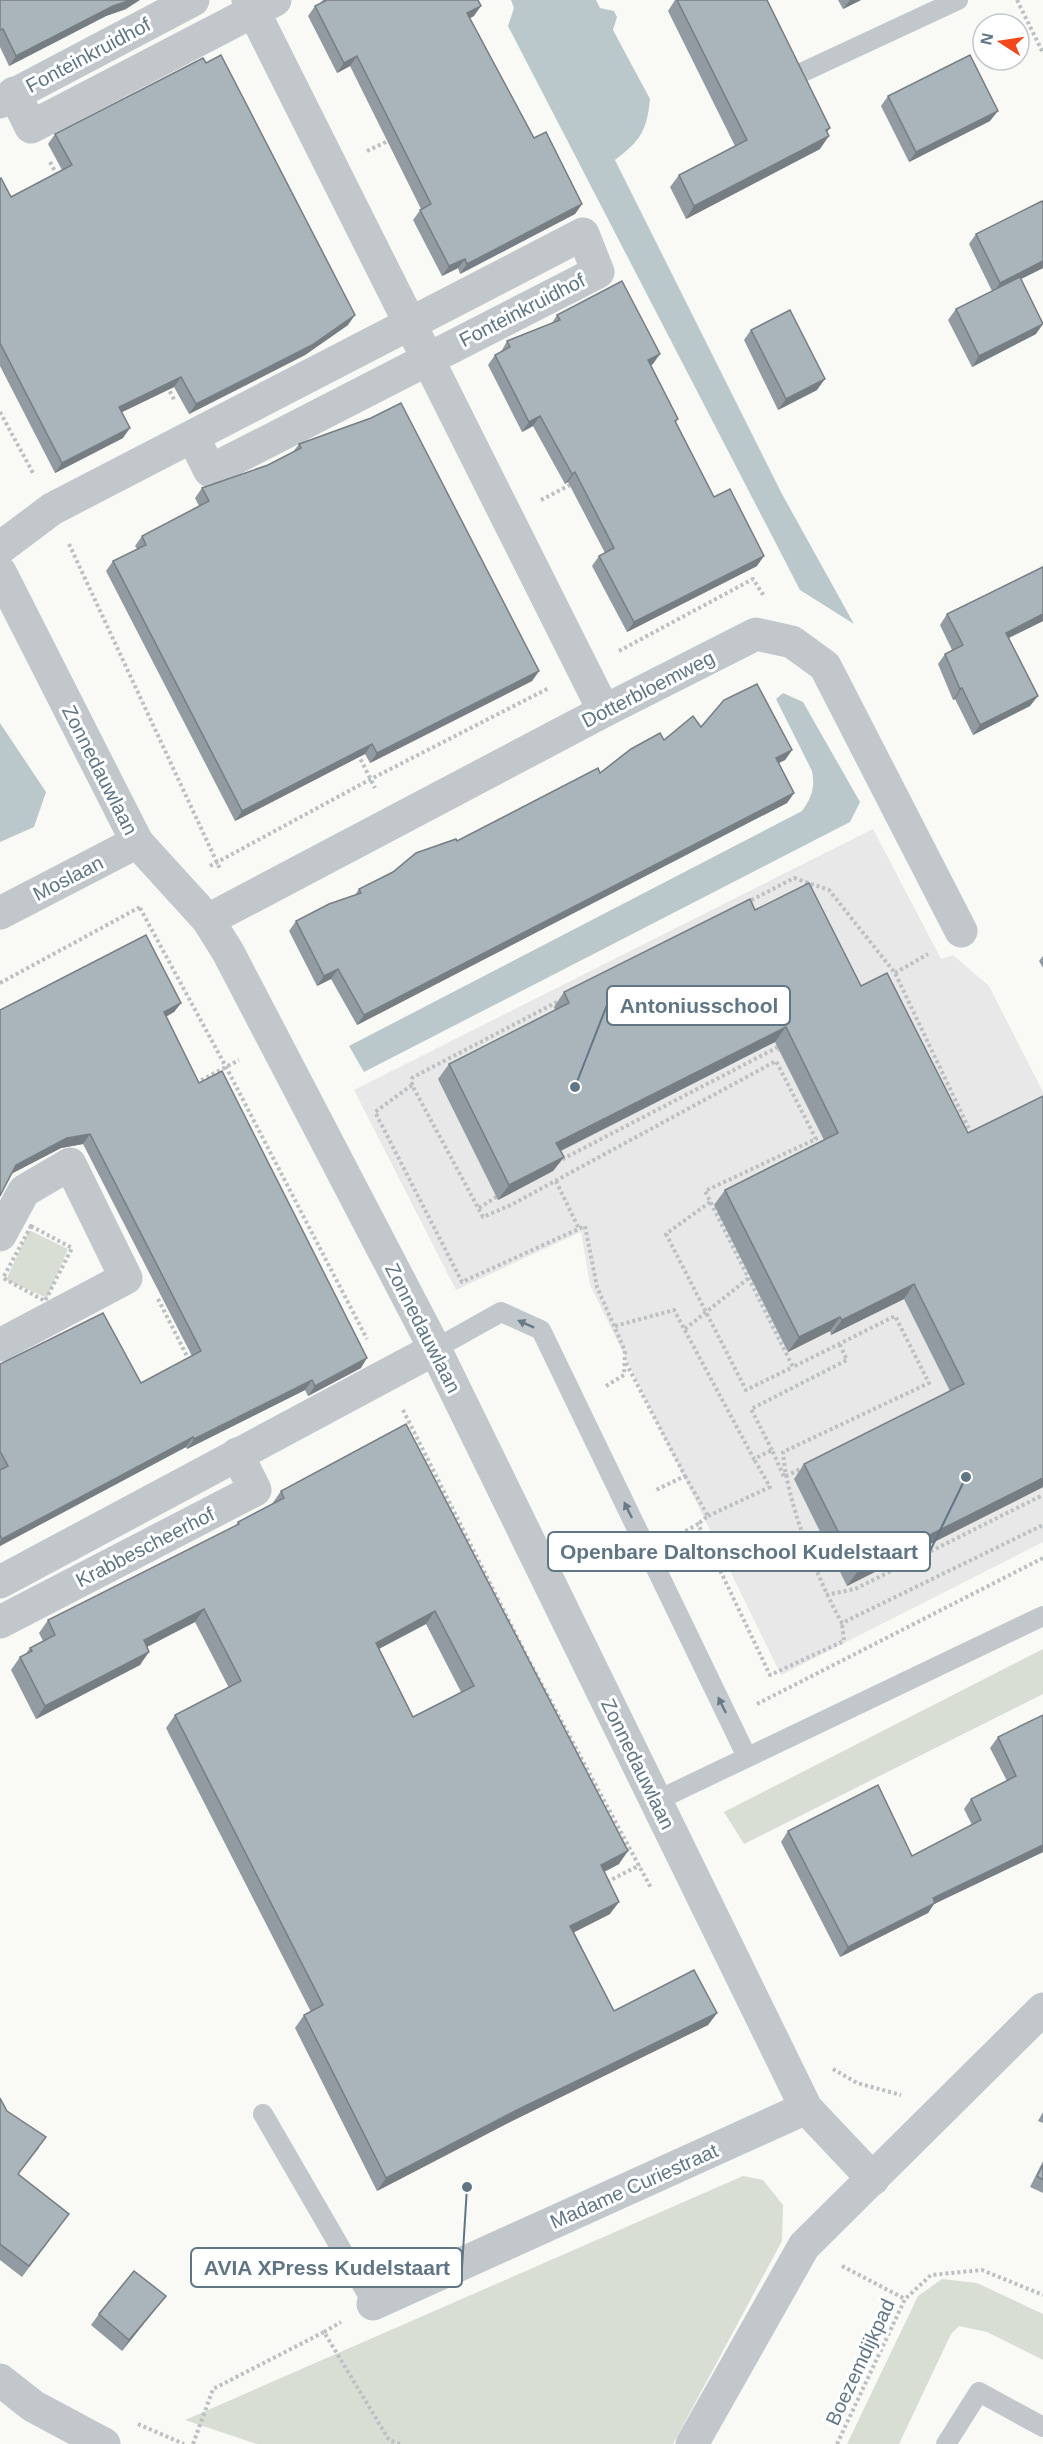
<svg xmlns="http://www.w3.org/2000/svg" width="1043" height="2444" viewBox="0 0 1043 2444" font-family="Arial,sans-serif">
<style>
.built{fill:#e7e8e7}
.green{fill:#d9ded5}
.water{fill:#bac8cc}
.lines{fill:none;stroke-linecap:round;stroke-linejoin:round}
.path{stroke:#bcc0c3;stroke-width:4;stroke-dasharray:3 3;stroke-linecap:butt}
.service{stroke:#c2c7cb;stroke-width:20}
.minor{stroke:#c2c7cb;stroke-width:33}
.tertiary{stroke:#c2c7cb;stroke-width:33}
.wall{fill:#929ba1;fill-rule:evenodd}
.shaded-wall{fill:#777e83}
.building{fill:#aab4bb;stroke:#777e83;stroke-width:1.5;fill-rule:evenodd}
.oneway{fill:#667a88}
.labels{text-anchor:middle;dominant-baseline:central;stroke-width:6;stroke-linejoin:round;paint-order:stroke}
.street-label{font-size:20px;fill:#617684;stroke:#fff}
.leader{fill:none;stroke:#617684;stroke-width:2}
.callout-dot{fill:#617684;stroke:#fff;stroke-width:2}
.callout{fill:#fff;stroke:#617684;stroke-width:2}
.callout-label{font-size:21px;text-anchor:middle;font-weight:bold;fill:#617684}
</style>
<rect width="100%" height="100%" fill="#f9f9f6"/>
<path class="built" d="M873,829L941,959L953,955L989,986L1043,1092V1542L781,1675L590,1285L581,1232L456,1290L354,1090Z"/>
<g class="green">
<path d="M29,1230L68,1249L47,1298L6,1280Z"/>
<path d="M1043,1649V1694L744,1844L724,1812Z"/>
<path d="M743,2176L763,2180L783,2205L782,2241L673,2444H257L185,2420Z"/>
<path d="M942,2279L977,2283L1043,2314V2360L987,2332L959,2326L951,2334L899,2444H847L918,2296Z"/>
</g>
<g class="water">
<path d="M511,0H596L600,8L614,11L617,17L613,30L650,99C647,131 640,141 615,160L782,494L854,624L800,590L508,26L514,8Z"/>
<path d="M783,693L803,702L860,802L850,822L364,1072L349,1046L802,811C812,797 815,788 812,771L776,699Z"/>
<path d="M0,723L46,792L34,827L0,842Z"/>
</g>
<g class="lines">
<g class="path">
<path d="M1017,0L1043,53"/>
<path d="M367,151L390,140"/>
<path d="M50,162L58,177"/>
<path d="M167,386L175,401"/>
<path d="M0,412L33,473"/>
<path d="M541,500L572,484"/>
<path d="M69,544L220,869"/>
<path d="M619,651L753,579L764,596"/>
<path d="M358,754L375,788"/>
<path d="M210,866L371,779L549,688"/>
<path d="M746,903L794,878L829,890L895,973L972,1135"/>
<path d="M140,908L226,1067L367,1339"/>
<path d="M895,973L928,954"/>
<path d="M0,983L142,906"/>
<path d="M196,1083L239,1060"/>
<path d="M412,1085V1078L421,1073L561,1000"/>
<path d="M557,1162L778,1047L780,1051"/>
<path d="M556,1181L579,1229"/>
<path d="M710,1202L666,1234L746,1390L793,1367"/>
<path d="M479,1208L501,1194"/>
<path d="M31,1226L72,1248L45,1301L3,1278Z"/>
<path d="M158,1299L190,1362"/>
<path d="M615,1326L674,1310L754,1459L772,1450L784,1477L804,1467"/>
<path d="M685,1329L750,1277"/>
<path d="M626,1363L685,1476L656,1490"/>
<path d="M606,1386L624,1375L625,1351L597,1287L585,1226L462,1282L375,1112L412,1085L483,1217L511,1205L776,1061L816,1139L705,1191L793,1367L895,1316L929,1383L783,1452C786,1500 818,1581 842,1623L1043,1525"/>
<path d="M403,1410L528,1659L651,1888"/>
<path d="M772,1450L751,1409L847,1360L839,1343"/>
<path d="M685,1476L708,1516L698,1524"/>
<path d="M708,1516L770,1487L754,1459"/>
<path d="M675,1537L698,1524L770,1675L844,1641L842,1623"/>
<path d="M826,1595L855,1589L1043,1495"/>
<path d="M757,1704L1043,1558"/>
<path d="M607,1882L640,1865"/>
<path d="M833,2069L857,2083L901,2095"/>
<path d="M842,2266L905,2299"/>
<path d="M324,2332L341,2322"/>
<path d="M138,2424L184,2444"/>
<path d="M193,2444L213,2389L324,2332L389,2440L400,2444"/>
<path d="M837,2444L905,2299L931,2275L982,2270L1043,2295"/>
</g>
<g class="service">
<path d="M801,73L958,0"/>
<path d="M435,1349L501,1312L541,1330L747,1757"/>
<path d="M656,1801L1043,1616"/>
<path d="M263,2114L373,2304"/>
<path d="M946,2444L979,2392L1043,2427"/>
</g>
<g class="minor">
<path d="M248,0L604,711"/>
<path d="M14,93L31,127L275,0"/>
<path d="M0,102L193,0"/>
<path d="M0,548L52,509L583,234L598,272L210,471L193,437"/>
<path d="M0,572L137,842L208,920L228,952L435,1349L806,2108"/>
<path d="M0,913L137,842"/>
<path d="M208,920L604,711L756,634L792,642L825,666L961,931"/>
<path d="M0,1235L24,1191L70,1164L126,1278L0,1345"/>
<path d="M0,1582L435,1349"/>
<path d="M0,1622L255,1490L237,1454"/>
<path d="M373,2304L806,2108L873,2179"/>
<path d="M692,2444L804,2246L1043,2009"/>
</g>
<path class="tertiary" d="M0,2380L33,2406L104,2444"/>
</g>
<g class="wall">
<path d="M0,0L126,9L106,16L9,66L0,47Z"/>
<path d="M323,0H478L474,16L470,18L534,138L582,204L575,214L460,274L458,268L442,276L413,220L421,209L350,66L337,73L308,16L315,6L320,3Z"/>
<path d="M675,0H767L820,149L686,219L670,187L679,175L735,146L668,11Z"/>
<path d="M838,0H861L843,9Z"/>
<path d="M888,96L990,121L909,162L881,106Z"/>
<path d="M55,134L348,325L305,355L189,414L174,387L122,412L123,438L55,473L0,366V179L11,197L62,170L48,144Z"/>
<path d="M1043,203V268L1021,279L1036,334L972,367L948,320L956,309L992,291L969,244L976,234Z"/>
<path d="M557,315L653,364L651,365L678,419L676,422L714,497L757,566L627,632L592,566L599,556L605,553L568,482L565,484L533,426L522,432L488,365L495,355L501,352L507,341L552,323Z"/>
<path d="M751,330L817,390L778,410L744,340Z"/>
<path d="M299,444L539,671L532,681L370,763L365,754L235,821L106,571L113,561L137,549L135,546L142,536L199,506L195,498L202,488L268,465L293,452Z"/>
<path d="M1043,566V621L1009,638L1030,706L973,735L955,699L953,700L938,664L945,654L952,650L940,625L947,614Z"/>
<path d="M701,727L792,750L785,760L778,763L794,793L787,803L357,1025L331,979L317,986L289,931L296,921L355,895L359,889L457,841L600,773L664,740Z"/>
<path d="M750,899L1043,1487L847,1586L794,1479L804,1464L950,1391L904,1299L831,1335L830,1331L788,1352L714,1205L725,1190L824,1140L775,1042L561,1151L564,1157L553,1171L498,1200L438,1079L449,1064L555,1010L554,1007L564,992Z"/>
<path d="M1043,956V968L1039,961Z"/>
<path d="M181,1003L174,1012L166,1017L199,1083L361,1368L308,1396L305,1390L187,1449L186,1447L0,1546V1364L141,1383L192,1356L83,1144L61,1148L11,1174L0,1010Z"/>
<path d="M406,1424L619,1864L604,1872L610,1914L574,1932L614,2011L717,2013L708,2025L510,2122L377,2191L295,2028L304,2015L311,2012L166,1728L175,1715L229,1688L195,1622L147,1647L140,1665L36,1719L11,1670L20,1657L25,1655L30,1648L43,1641L39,1633L48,1620L236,1525L238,1522L272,1504L281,1491ZM426,1624L461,1692L413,1717L379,1649Z"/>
<path d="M1043,1715V1852L934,1904L928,1913L840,1957L781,1842L788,1831L912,1856L972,1825L964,1809L971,1799L1007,1781L990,1748L998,1737Z"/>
<path d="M0,2098L7,2111L39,2148L18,2174L61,2225L22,2277L0,2260Z"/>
<path d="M1043,2112V2123L1038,2121Z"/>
<path d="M1043,2161V2193L1030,2187Z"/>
<path d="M166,2296L122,2351L91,2325L99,2314Z"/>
</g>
<g class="shaded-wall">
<path d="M131,0H140L126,9L106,16L9,66L16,56L113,6Z"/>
<path d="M850,0H861L843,9Z"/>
<path d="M481,6L474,16L460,23L467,13Z"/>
<path d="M357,56L350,66L337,73L344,63Z"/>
<path d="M998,111L990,121L909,162L916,152Z"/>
<path d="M830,128L821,140L829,136L820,149L686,219L694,206Z"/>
<path d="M582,204L575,214L460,274L467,264Z"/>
<path d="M465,259L458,268L442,276L449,266Z"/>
<path d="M1043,261V268L993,293L1000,283Z"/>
<path d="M355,315L348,325L305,355L189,414L196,404Z"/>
<path d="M1043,324L1036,334L972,367L979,356Z"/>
<path d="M660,354L653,364L641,370L648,360Z"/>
<path d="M181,377L174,387L112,417L119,407Z"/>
<path d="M825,379L817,390L778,410L786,399Z"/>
<path d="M540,416L533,426L522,432L529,422Z"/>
<path d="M130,428L123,438L55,473L62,463Z"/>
<path d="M575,472L568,482L565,484L572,474Z"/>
<path d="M764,556L757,566L627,632L634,622Z"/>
<path d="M1043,614V621L998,643L1006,633Z"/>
<path d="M539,671L532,681L370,763L377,753Z"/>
<path d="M962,688L955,699L953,700L960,689Z"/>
<path d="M1038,696L1030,706L973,735L980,725Z"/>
<path d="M372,744L365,754L235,821L242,811Z"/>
<path d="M792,750L785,760L769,768L776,758Z"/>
<path d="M794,793L787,803L357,1025L364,1015Z"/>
<path d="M338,969L331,979L317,986L324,976Z"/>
<path d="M181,1003L174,1012L157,1021L164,1012Z"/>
<path d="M786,1027L775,1042L546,1158L556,1143Z"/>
<path d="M90,1134L83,1144L61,1148L9,1175L16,1165L67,1138Z"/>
<path d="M564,1157L553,1171L498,1200L509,1185Z"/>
<path d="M914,1284L904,1299L831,1335L842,1320Z"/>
<path d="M840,1317L830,1331L788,1352L799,1337Z"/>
<path d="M367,1358L361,1368L308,1396L315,1386Z"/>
<path d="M312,1380L305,1390L187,1449L194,1439Z"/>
<path d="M193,1437L186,1447L0,1546V1541L2,1539Z"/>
<path d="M1043,1478V1487L847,1586L858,1571Z"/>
<path d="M204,1609L195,1622L135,1653L144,1640Z"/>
<path d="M435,1611L426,1624L367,1655L376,1643Z"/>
<path d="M149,1652L140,1665L36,1719L45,1706Z"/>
<path d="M1043,1845V1852L934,1904L928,1913L840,1957L848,1947L933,1898Z"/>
<path d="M628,1851L619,1864L592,1878L601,1865Z"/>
<path d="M619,1902L610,1914L561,1939L570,1926Z"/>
<path d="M717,2013L708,2025L510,2122L377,2191L386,2178L519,2109Z"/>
<path d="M166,2296L122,2351L129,2340Z"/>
</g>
<g class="building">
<path d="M0,0H131L113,6L16,56L3,29L0,30Z"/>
<path d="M327,0H478L481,6L467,13L534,138L546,132L582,204L467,264L465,259L449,266L420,210L431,204L357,56L344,63L315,6Z"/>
<path d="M677,0H767L830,128L826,130L829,136L694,206L679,175L747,140Z"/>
<path d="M221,55L355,315L312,345L196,404L181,377L119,407L130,428L62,463L0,343V179L1,178L11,197L72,165L55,134L203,58L206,63Z"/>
<path d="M970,55L998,111L916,152L888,96Z"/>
<path d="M1042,201L1043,203V261L1000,283L976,234Z"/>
<path d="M1020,277L1043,324L979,356L956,309Z"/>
<path d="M622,281L660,354L648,360L678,419L675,421L714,497L730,489L764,556L634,622L599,556L614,548L575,472L572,474L540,416L529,422L495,355L510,347L507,341L560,320L557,315Z"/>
<path d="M790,310L825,379L786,399L751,330Z"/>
<path d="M401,403L539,671L377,753L372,744L242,811L113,561L146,545L142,536L209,501L202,488L268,465L301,448L299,444L371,418Z"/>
<path d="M1043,567V614L1006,633L1038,696L980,725L962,688L960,689L945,654L963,645L947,614Z"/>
<path d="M757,684L792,750L776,758L794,793L364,1015L338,969L324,976L296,921L329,904L361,893L359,889L393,872L416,853L456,839L457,841L598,768L600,773L631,749L660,733L664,740L693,716L701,727L724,700Z"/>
<path d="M809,883L861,986L887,973L968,1133L1043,1096V1478L858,1571L804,1464L964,1384L914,1284L842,1320L840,1317L799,1337L725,1190L838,1133L786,1027L556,1143L564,1157L509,1185L449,1064L569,1003L564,992L750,899L755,910Z"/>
<path d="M146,935L181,1003L164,1012L199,1083L222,1071L367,1358L315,1386L312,1380L194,1439L193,1437L2,1539L0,1535V1470L8,1466L0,1451V1364L103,1313L141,1383L201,1351L90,1134L67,1138L16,1165L0,1196V1010Z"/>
<path d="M406,1424L628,1851L601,1865L619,1902L570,1926L614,2011L694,1970L717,2013L519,2109L386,2178L304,2015L323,2005L175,1715L241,1681L204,1609L144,1640L149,1652L45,1706L20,1657L32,1651L30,1648L55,1635L48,1620L239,1524L238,1522L284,1498L281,1491ZM435,1611L474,1686L413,1717L376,1643Z"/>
<path d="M1043,1715V1845L933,1898L935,1903L848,1947L788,1831L878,1785L912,1856L981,1820L971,1799L1016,1776L998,1737Z"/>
<path d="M0,2098L7,2111L46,2137L18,2174L69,2214L29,2266L0,2244Z"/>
<path d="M1043,2165V2180L1037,2176Z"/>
<path d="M134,2271L166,2296L129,2340L99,2314Z"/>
</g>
<defs><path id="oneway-solid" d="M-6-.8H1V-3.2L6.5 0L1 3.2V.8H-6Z" transform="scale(1.5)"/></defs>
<g class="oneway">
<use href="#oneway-solid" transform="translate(526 1324) rotate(-156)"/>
<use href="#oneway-solid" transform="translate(628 1510) rotate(-116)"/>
<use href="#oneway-solid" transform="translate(722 1705) rotate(-116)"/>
</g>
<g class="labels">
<g class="street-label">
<text transform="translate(88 55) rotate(-28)">Fonteinkruidhof</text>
<text transform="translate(522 310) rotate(-27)">Fonteinkruidhof</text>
<text transform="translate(648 689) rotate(-27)">Dotterbloemweg</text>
<text transform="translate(100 770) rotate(63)">Zonnedauwlaan</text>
<text transform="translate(68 878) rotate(-27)">Moslaan</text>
<text transform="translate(423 1328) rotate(63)">Zonnedauwlaan</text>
<text transform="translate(145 1547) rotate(-27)">Krabbescheerhof</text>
<text transform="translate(638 1764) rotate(64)">Zonnedauwlaan</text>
<text transform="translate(634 2186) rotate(-24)">Madame Curiestraat</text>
<text transform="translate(860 2362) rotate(-65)">Boezemdijkpad</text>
</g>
</g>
<path class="leader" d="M575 1087L607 1005M966 1477L930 1551M467 2187L462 2268"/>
<g class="callout-dot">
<circle cx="575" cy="1087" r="6"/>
<circle cx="966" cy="1477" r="6"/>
<circle cx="467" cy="2187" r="6"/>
</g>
<g class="callout">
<rect x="607" y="986" width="183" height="39" rx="6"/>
<rect x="548" y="1532" width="382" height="39" rx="6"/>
<rect x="191" y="2248" width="271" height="39" rx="6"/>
</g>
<g class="callout-label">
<text x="699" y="1013">Antoniusschool</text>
<text x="739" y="1559">Openbare Daltonschool Kudelstaart</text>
<text x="327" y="2275">AVIA XPress Kudelstaart</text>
</g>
<g transform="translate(1001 42) rotate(282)"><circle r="28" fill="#ffffff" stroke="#c0c8ce" stroke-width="1.5"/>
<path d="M0-4.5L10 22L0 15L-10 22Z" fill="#f3481c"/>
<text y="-9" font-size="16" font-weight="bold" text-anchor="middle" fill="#617684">N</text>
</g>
</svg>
